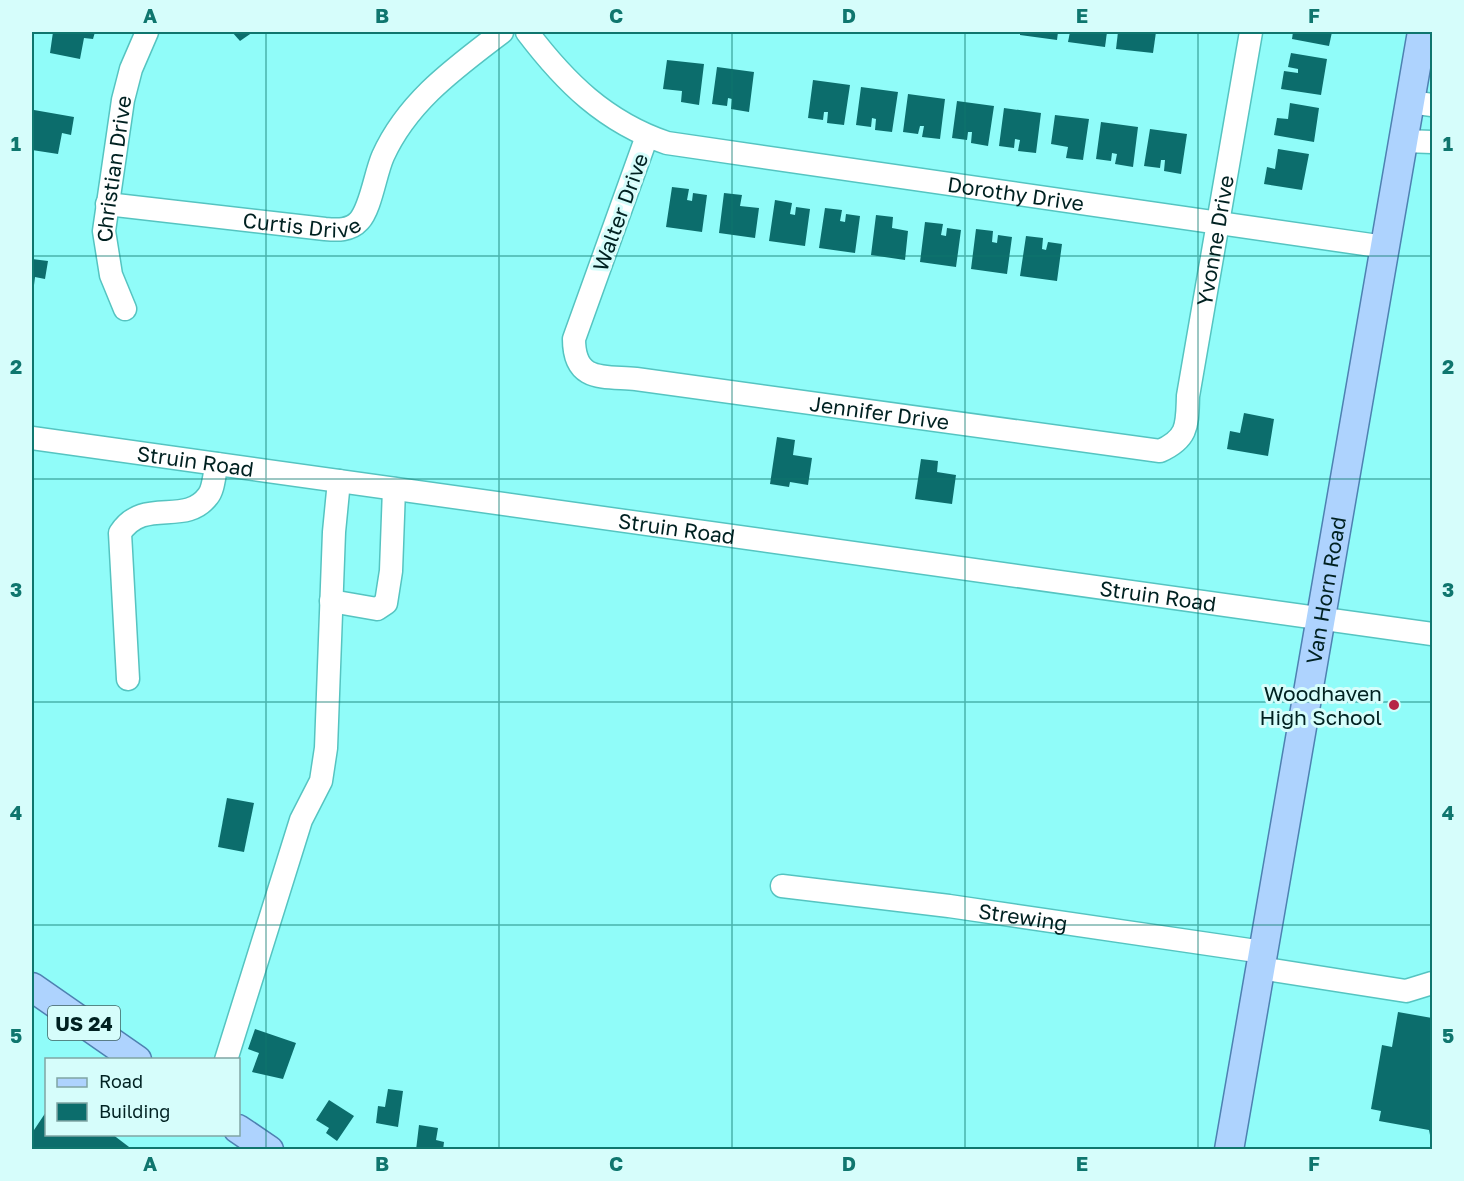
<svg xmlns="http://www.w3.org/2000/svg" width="1464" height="1181" viewBox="0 0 1464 1181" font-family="'Golos Text',sans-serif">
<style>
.building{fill:#0c6d6c}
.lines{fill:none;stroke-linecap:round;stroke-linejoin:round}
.minor-casing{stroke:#55c4c1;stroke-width:25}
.major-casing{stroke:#4e81b1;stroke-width:31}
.minor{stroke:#fff;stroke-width:22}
.major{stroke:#aed3fe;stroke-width:28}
.grid{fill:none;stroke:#0f766e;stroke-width:1.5;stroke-opacity:0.55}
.poi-dot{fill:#b62447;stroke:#d6fdfb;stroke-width:2}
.labels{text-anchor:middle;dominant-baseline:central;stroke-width:6;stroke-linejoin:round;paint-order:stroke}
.shield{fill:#d6fdfb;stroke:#406362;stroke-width:1.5}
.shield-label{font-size:20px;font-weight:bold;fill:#002121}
.street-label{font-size:21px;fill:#002121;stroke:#d6fdfb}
.poi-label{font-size:21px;fill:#002121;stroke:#d6fdfb;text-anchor:end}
.neatline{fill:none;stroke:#0f766e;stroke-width:2}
.grid-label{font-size:20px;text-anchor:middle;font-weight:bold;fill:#0f766e}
</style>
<rect width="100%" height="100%" fill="#90fcf9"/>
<g class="building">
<path d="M53,32H95L93,39L84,38L80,59L50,53Z"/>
<path d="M232,32H253L240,41Z"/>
<path d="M1020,32H1058L1057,40L1020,35Z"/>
<path d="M1070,32H1107L1105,47L1068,42Z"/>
<path d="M1118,32H1156L1153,53L1116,49Z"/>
<path d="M1293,32H1332L1329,46L1292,39Z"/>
<path d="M1291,53L1327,59L1321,95L1281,89L1284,71L1298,73V69L1288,67Z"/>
<path d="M667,60L704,64L699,105L681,102L682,91L663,89Z"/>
<path d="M717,67L754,72L749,112L731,109L732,99L728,98L727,106L712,104Z"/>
<path d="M813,80L850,85L844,125L827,123L828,112H824L823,120L808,118Z"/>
<path d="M861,87L898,92L892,132L875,130L876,119L872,118L871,127L856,125Z"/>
<path d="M908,94L945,99L940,139L922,137L924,126H920L918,134L903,132Z"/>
<path d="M957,101L994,106L988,146L971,143L972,132H968L967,140L952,138Z"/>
<path d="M1290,103L1319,108L1314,142L1274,135L1277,118L1288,119Z"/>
<path d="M1004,108L1041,113L1036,153L1018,151L1020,140L1015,139L1014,148L999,146Z"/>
<path d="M34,110L74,117L71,135L62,133L58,154L32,150Z"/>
<path d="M1055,115L1089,119L1083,160L1066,158L1068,147L1051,144Z"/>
<path d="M1101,122L1138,127L1133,167L1115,164L1117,154L1112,153L1111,161L1096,159Z"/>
<path d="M1150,129L1187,134L1181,174L1164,171L1165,160H1161L1160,168L1144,166Z"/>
<path d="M1278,149L1309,154L1302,190L1264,184L1267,167L1275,169Z"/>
<path d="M672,187L689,189L687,200L692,201L693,193L707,195L702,232L666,227Z"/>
<path d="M724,193L742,195L740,206L759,208L755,238L719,233Z"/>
<path d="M775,200L792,203L790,214L795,215L796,207L810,209L805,246L769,241Z"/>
<path d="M825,208L842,210L840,221L845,222L846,214L860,216L855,253L819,248Z"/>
<path d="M876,215L893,217L892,228L908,231L905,260L871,255Z"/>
<path d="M925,222L943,224L941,235L946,236L947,228L961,230L956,267L920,262Z"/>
<path d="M976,229L993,231L992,242L997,243L998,235L1012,237L1007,274L971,269Z"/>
<path d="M1026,236L1043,238L1042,249L1046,250L1048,242L1062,244L1057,281L1020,276Z"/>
<path d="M32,259L48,261L45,279L35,277L33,293Z"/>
<path d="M1244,413L1274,419L1268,456L1227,449L1230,431L1240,433Z"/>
<path d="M777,437L795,440L793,455L812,458L808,485L790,482L789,487L770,484Z"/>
<path d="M921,459L938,461L937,472L956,475L952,504L915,499Z"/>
<path d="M227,798L254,803L244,852L218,847Z"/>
<path d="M1398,1012L1432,1018V1145L1429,1130L1379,1121L1381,1111L1371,1109L1382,1045L1392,1047Z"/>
<path d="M255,1029L296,1043L283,1079L252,1072L259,1053L248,1049Z"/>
<path d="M388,1089L403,1091L398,1127L376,1123L378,1106L385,1107Z"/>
<path d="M329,1100L354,1116L337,1141L326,1133L329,1128L316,1120Z"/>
<path d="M46,1112V1134H112L133,1150H32V1133Z"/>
<path d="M419,1125L438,1128L436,1140L444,1142L443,1150H416Z"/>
</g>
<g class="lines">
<g class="minor-casing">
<g id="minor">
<path id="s1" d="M527,32C565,82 605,122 667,143L1385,247"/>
<path d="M1410,102L1432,105"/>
<path id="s2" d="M647,136L574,339C574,383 604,376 636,379L1160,451C1189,438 1187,424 1188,396L1251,32"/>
<path d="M1404,141L1432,142"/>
<path id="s3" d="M107,204L325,229C337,230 350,231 359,221C371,208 375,174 383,156C408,101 455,68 502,32"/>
<path id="s4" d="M125,309L111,275L104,231L123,100L131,69L147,32"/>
<path id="s5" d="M32,438L1432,634"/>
<path d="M331,601L377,609L386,603L391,571L394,489"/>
<path d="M128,679L120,533C144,496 185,527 208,496C214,489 214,473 217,464"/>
<path id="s6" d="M782,886L949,906L1263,952"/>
<path d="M1260,968L1406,991L1432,983"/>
<path d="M226,1060L301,820L321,781L326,748L334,532L339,481"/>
</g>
</g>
<g class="major-casing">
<g id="major">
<path d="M32,987L137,1060"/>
<path d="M238,1129L269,1150"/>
<path id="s7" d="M1229,1150L1422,32"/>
</g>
</g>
<use href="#minor" class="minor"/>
<use href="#major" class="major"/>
</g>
<path class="grid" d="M266,32V1150M499,32V1150M732,32V1150M965,32V1150M1198,32V1150M32,256H1432M32,479H1432M32,702H1432M32,925H1432"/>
<circle class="poi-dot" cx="1394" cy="705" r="6"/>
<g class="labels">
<rect class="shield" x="48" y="1006" width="72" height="34" rx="4.5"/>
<g class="shield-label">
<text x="84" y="1023">US 24</text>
</g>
<g class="street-label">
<text stroke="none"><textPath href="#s4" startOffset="144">Christian Drive</textPath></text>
<text stroke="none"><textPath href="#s1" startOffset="534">Dorothy Drive</textPath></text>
<text transform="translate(620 212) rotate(-70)">Walter Drive</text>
<text stroke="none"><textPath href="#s3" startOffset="196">Curtis Drive</textPath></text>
<text stroke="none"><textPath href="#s2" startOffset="1056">Yvonne Drive</textPath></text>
<text stroke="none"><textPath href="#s2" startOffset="548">Jennifer Drive</textPath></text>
<text stroke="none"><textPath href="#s5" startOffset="165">Struin Road</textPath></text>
<text stroke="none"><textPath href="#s5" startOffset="651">Struin Road</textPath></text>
<text stroke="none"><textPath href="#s7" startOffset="568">Van Horn Road</textPath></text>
<text stroke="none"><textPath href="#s5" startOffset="1137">Struin Road</textPath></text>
<text stroke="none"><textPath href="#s6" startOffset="243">Strewing</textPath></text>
</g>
<g class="poi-label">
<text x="1382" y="693">Woodhaven<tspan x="1382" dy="24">High School</tspan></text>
</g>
</g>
<rect width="1464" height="1181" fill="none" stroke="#d6fdfb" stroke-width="66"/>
<rect x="45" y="1058" width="195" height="78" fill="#d6fdfb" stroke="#80a5a4" stroke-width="1.5"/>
<rect x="57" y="1078" width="30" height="9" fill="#aed3fe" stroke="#80a5a4" stroke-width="1.5"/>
<text x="99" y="1088" font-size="18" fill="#002121">Road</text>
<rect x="57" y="1103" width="30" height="18" fill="#0c6d6c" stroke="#80a5a4" stroke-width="1.5"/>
<text x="99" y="1118" font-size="18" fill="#002121">Building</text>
<rect x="33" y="33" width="1398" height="1115" class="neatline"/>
<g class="grid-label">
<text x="150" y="23">A</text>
<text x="382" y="23">B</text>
<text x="616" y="23">C</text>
<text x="849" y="23">D</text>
<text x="1082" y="23">E</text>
<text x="1314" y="23">F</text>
<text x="16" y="151">1</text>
<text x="1448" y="151">1</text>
<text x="16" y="374">2</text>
<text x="1448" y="374">2</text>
<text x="16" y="597">3</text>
<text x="1448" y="597">3</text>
<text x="16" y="820">4</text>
<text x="1448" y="820">4</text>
<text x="16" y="1043">5</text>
<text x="1448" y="1043">5</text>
<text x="150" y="1171">A</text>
<text x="382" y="1171">B</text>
<text x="616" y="1171">C</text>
<text x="849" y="1171">D</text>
<text x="1082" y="1171">E</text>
<text x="1314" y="1171">F</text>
</g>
</svg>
